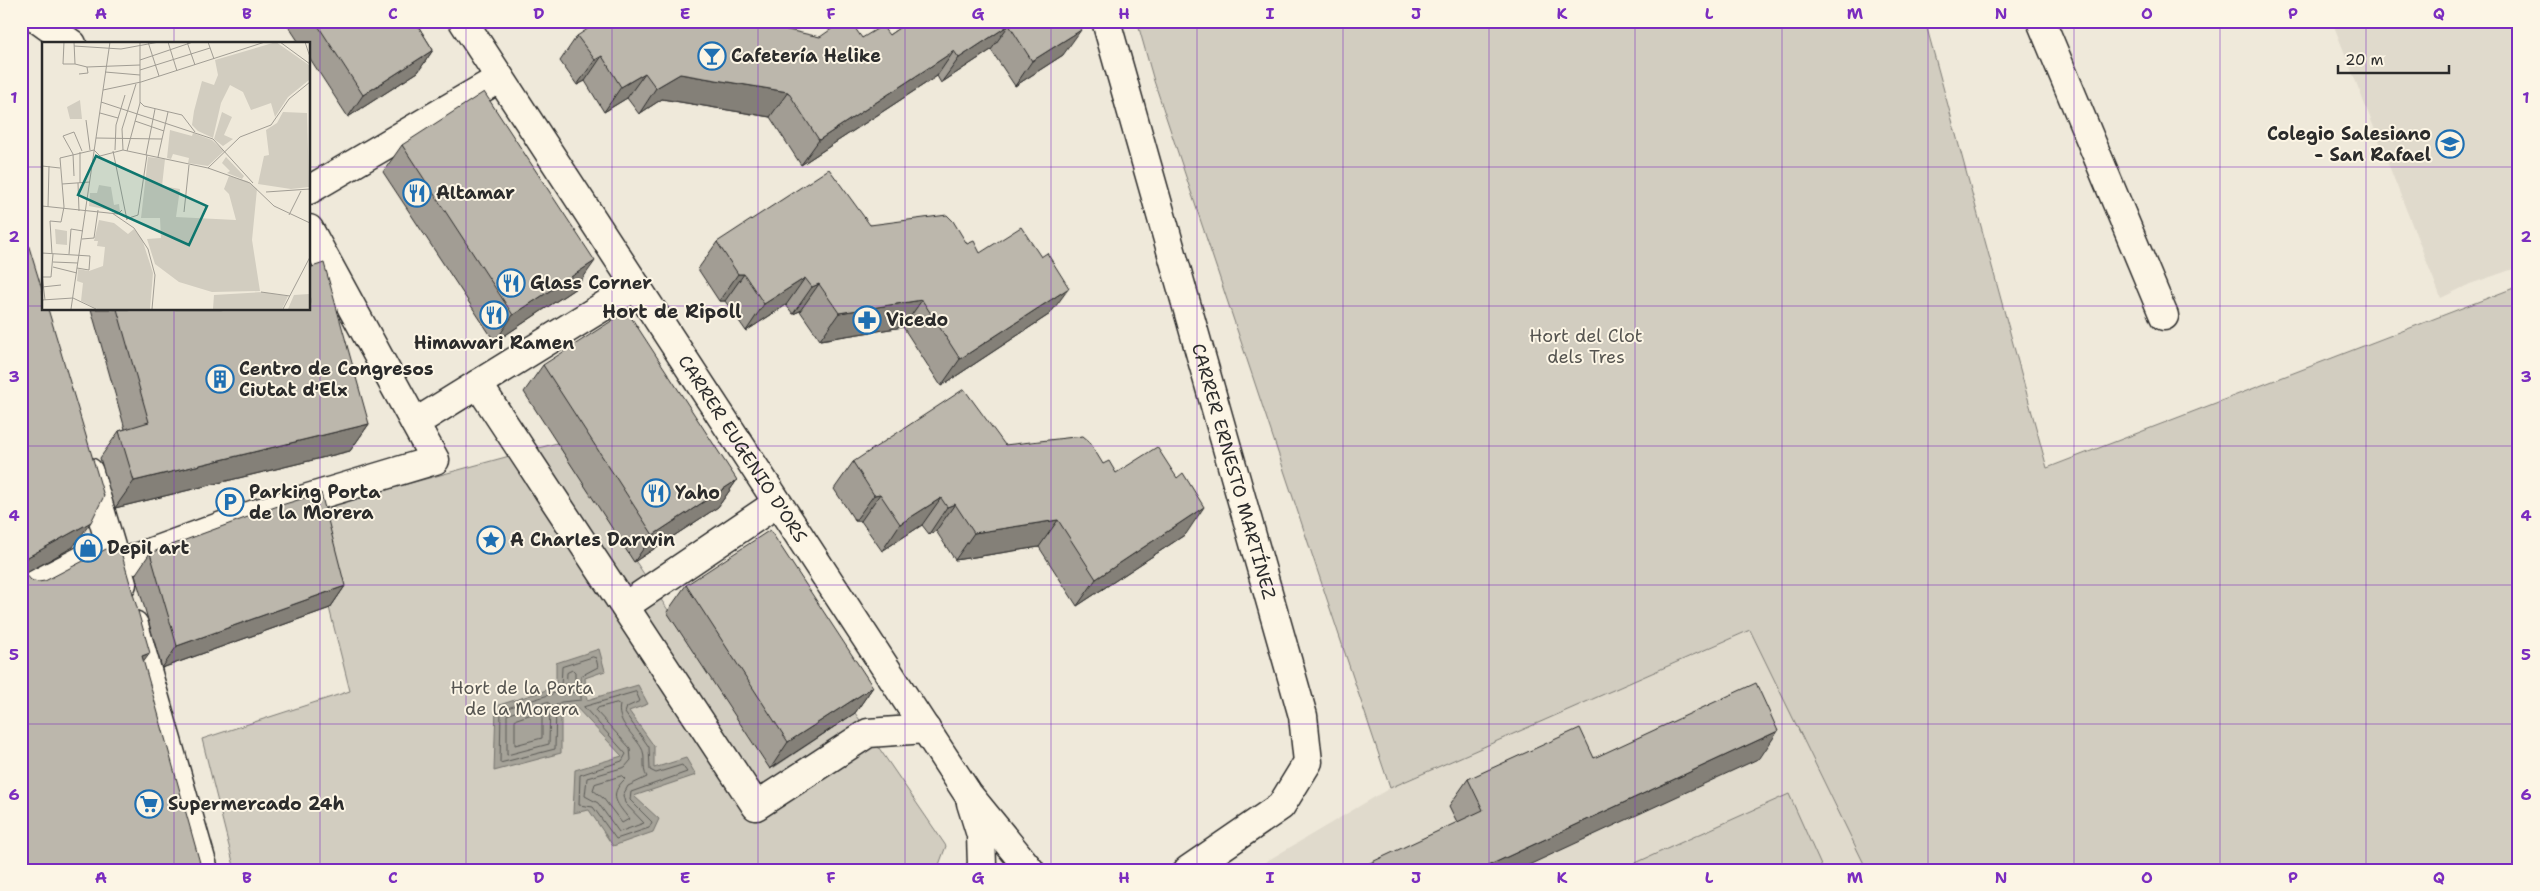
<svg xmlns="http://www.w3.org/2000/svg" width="2540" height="891" viewBox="0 0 2540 891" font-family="'Shantell Sans',sans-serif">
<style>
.built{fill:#e0dacc}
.green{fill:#d2cdc0;stroke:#7e7c76}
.water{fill:#a6a399;stroke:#75736d}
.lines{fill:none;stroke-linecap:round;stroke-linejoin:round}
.shore{stroke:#5c5b57;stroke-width:1}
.minor-casing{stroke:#2b2b2b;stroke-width:31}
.minor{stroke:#fcf5e5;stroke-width:28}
.wall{fill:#a29d94;stroke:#2b2b2b}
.shaded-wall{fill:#848078;stroke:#2b2b2b}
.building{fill:#bcb7ac;stroke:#2b2b2b}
.grid{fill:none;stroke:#7b2cbf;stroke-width:1;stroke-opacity:0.55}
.labels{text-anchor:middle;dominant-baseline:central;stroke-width:4;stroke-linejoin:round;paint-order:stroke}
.poi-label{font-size:18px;font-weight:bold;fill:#2b2b2b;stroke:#fcf5e5;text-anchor:start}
.park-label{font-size:18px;fill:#555450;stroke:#fcf5e5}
.street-label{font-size:18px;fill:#2b2b2b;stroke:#fcf5e5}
.neighbourhood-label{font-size:19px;font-weight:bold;fill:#2b2b2b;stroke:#fcf5e5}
.inset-road{fill:none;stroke:#a19d94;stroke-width:1}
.view{fill:#0f766e;fill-opacity:0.15;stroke:#0f766e;stroke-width:2.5}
.inset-edge{fill:none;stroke:#2b2b2b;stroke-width:2.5}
.neatline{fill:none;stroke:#7b2cbf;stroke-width:2}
.grid-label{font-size:16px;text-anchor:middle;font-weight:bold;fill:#7b2cbf}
</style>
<rect width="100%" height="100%" fill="#efe9da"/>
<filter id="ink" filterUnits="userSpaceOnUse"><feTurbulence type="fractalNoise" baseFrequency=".02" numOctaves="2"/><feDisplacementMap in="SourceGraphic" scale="10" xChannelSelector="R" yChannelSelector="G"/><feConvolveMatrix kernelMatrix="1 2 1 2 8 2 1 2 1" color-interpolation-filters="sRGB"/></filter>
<g filter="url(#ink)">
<g class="built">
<path d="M2332,21H2519V267L2470,284L2441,298Z"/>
<path d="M1750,630L1867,870H1252L1390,788Z"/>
</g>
<g class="green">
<path d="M1137,21H1925L2047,468L2519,286V870H1867L1750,630L1390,788L1154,81Z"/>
<path d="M557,443L773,768L855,713L946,846L937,870H235L202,739L350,691L305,512Z"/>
<path d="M1789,794L1823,870H1620Z"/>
</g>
<path class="water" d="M599,649L605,671L585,678L587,700L638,685L648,704L629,711L654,746V768L686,758L696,775L634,796L659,819L653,832L613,846L589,810L573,813L575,770L622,756L574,705L561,707V753L494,771L496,706L556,687V663Z"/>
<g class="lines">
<g class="shore">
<path d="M593,657L596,658L598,667L581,676V700L561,702L556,705L555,749L500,763L501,710L558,692L561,687L562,667Z"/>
<path d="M573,670L575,672V692L568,694L566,692L567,673Z"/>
<path d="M636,692L640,701L627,707L625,713L649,747L650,770L656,773L682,765L687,772L631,792L630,800L652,822L649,828L616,839L593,807L579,805L580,775L622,761L626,754L584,707Z"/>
<path d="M547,702L550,704L549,744L507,755V715Z"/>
<path d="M617,703L620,705C616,721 633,734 641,747C647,756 641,768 647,777L628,786L623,795L625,803L644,823L619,832L598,803L585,796L587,778L625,767L631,760L630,748L596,711L598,708Z"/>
<path d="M539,712L542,714V738L515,745V720Z"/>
<path d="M622,776L625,779C607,796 618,804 629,819L622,823L603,798L593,790L595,784Z"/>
</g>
<g class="minor-casing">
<g id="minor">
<path d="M40,21L72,44"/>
<path id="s1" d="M463,21L968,794L1030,870"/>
<path id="s2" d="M1106,21L1303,716L1308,762L1281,806L1188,870"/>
<path d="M2041,21L2164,316"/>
<path d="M309,190L500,78"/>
<path d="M478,384L756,806L868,733L926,729"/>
<path d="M415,423L636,286"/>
<path d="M89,472L122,584"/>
<path d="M116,565L255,514L435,460L309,229"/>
<path d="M21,592L110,546"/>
<path d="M625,606L777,503"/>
<path d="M134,625L204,870"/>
<path d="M971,803L981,835L982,866L980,870"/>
</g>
</g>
<use href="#minor" class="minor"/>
</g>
<g class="wall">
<path d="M285,21H415L433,50L418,72L348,117L309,57V44H300Z"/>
<path d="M909,21H1075L1063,55L1015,86L991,50L941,83L937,76L801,165L770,117L662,99L639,114L627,98L604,112L585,81L577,85L560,61L577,36L862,38L889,35Z"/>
<path d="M402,145L576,288L495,342L383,172Z"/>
<path d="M870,225L967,244L1050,314L941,386L903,327L820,340L800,311L793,314L786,305L746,331L725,301H719L698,269L717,242Z"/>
<path d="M91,309H309L369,424L350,451L115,508L100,458L119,431L125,429Z"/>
<path d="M543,365L737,480L718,507L634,562L524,392Z"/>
<path d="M1005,445L1103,464L1116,473L1186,534L1077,606L1039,547L955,560L936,531L929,534L922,525L882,551L861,521H855L834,489L853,462Z"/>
<path d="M150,553L345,586L330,608L162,668L135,575Z"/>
<path d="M686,585L873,687L855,713L770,769L667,612Z"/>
<path d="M1594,758H1760L1457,822L1449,806L1468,779Z"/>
</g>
<g class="shaded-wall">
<path d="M1009,25L991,50L941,83L959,58Z"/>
<path d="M1081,30L1063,55L1015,86L1032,61Z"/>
<path d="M433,50L418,72L348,117L363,95Z"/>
<path d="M954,51L937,76L801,165L819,140Z"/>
<path d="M602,56L585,81L577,85L595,60Z"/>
<path d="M645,73L627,98L604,112L621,87Z"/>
<path d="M680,74L788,92L770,117L662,99L639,114L656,88Z"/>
<path d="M595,261L576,288L495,342L513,315Z"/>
<path d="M738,274H744L725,301H719Z"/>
<path d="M805,278L786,305L746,331L764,304Z"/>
<path d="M819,284L800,311L793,314L812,287Z"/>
<path d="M1069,288L1050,314L941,386L960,359Z"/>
<path d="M922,300L903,327L820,340L839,313Z"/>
<path d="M369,424L350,451L115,508L134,481Z"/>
<path d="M737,480L718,507L634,562L653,535Z"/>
<path d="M880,494L861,521H855L874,495Z"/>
<path d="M941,498L922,525L882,551L900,524Z"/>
<path d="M955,504L936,531L929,534L947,507Z"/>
<path d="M1204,507L1186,534L1077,606L1096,579Z"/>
<path d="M1058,520L1039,547L955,560L974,533Z"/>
<path d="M91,522L73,547L21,576V564L26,558Z"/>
<path d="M345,586L330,608L162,668L177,646Z"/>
<path d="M150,653L132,678L142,656Z"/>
<path d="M873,687L855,713L770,769L788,742Z"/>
<path d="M1778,731L1760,758L1518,870H1479Z"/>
</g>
<g class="building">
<path d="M315,21H415L433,50L363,95Z"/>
<path d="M600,21H746L820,37L843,21H850L862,38L882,26L889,35L909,21H1075L1081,30L1032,61L1009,25L959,58L954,51L819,140L788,92L680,74L656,88L645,73L621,87L602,56L595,60L577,36Z"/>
<path d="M484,92L595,261L513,315L402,145Z"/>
<path d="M829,169L870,225L947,215L953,221L967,244L974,241L980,253L1021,227L1041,257L1047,253L1069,288L960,359L922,300L839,313L819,284L812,287L805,278L764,304L744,274H738L717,242Z"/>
<path d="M21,221L44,296V309H48L104,496L91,522L26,558L23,565L25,573L31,580L38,582L45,581L110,547L121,552L150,653L142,656L202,870H21Z"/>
<path d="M324,263L369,424L134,481L119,431L149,422L117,309H309V268Z"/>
<path d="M627,311L737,480L653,535L543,365Z"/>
<path d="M964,389L1005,445L1083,436L1089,441L1103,464L1109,461L1116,473L1157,447L1177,478L1183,473L1204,507L1096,579L1058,520L974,533L955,504L947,507L941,498L900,524L880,494L874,495L853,462Z"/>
<path d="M321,493L345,586L177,646L150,553L275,507Z"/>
<path d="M770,530L873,687L788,742L686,585Z"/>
<path d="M1756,683L1778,731L1479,870H1355L1483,810L1468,779L1580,728L1594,758Z"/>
</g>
</g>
<path class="grid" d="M174,21V44M320,21V870M466,21V870M612,21V870M758,21V870M905,21V870M1051,21V870M1197,21V870M1343,21V870M1489,21V870M1635,21V870M1782,21V870M1928,21V870M2074,21V870M2220,21V870M2366,21V870M21,167H44M309,167H2519M21,306H44M309,306H2519M174,309V870M21,446H2519M21,585H2519M21,724H2519"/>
<defs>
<g id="bar-ring" transform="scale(1.4375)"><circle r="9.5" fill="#fcf5e5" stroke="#1f6fb2" stroke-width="1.5"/><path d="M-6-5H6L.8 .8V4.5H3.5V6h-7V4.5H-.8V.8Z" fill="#1f6fb2"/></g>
<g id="school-ring" transform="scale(1.4375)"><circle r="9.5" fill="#fcf5e5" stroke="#1f6fb2" stroke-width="1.5"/><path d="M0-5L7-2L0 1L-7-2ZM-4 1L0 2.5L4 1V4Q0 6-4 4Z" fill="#1f6fb2"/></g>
<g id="restaurant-ring" transform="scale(1.4375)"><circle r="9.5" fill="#fcf5e5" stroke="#1f6fb2" stroke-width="1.5"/><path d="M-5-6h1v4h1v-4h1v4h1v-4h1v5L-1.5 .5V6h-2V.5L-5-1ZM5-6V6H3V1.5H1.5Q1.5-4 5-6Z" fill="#1f6fb2"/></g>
<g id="pharmacy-ring" transform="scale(1.4375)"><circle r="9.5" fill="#fcf5e5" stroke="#1f6fb2" stroke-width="1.5"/><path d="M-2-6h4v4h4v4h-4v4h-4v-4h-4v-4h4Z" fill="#1f6fb2"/></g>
<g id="building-ring" transform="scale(1.4375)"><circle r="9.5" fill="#fcf5e5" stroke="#1f6fb2" stroke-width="1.5"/><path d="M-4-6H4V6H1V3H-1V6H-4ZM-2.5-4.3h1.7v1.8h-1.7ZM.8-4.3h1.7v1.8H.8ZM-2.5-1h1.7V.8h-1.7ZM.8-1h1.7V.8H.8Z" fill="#1f6fb2"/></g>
<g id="parking-ring" transform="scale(1.4375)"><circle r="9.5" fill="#fcf5e5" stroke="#1f6fb2" stroke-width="1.5"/><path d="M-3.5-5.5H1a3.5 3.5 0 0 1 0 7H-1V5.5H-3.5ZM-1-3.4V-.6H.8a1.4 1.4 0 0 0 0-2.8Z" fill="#1f6fb2"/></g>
<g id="sight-ring" transform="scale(1.4375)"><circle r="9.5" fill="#fcf5e5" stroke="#1f6fb2" stroke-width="1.5"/><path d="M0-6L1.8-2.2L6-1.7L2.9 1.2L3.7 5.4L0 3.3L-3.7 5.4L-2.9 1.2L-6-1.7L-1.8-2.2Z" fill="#1f6fb2"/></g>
<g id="shop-ring" transform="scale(1.4375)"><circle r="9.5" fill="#fcf5e5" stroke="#1f6fb2" stroke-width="1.5"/><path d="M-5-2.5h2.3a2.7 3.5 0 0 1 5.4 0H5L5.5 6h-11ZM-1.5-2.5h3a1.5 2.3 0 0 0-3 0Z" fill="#1f6fb2"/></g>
<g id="supermarket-ring" transform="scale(1.4375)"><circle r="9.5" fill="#fcf5e5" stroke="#1f6fb2" stroke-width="1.5"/><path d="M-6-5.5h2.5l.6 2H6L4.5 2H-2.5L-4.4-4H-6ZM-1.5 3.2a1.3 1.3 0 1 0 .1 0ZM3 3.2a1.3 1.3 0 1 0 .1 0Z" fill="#1f6fb2"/></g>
</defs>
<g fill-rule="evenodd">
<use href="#bar-ring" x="712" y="56"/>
<use href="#school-ring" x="2450" y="144"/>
<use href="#restaurant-ring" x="417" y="193"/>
<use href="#restaurant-ring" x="511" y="283"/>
<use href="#restaurant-ring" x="494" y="315"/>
<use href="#pharmacy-ring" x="867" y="320"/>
<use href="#building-ring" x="220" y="379"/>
<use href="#restaurant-ring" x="656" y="493"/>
<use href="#parking-ring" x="230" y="502"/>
<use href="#sight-ring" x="491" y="540"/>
<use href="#shop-ring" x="88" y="548"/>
<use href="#supermarket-ring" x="149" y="804"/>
</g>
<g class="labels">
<g class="poi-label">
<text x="731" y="56">Cafetería Helike</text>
<text x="2431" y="134" text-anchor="end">Colegio Salesiano<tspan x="2431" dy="21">- San Rafael</tspan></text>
<text x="436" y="193">Altamar</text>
<text x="530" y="283">Glass Corner</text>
<text x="886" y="320">Vicedo</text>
<text x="494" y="343" text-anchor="middle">Himawari Ramen</text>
<text x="239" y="369">Centro de Congresos<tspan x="239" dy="21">Ciutat d'Elx</tspan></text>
<text x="249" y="492">Parking Porta<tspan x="249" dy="21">de la Morera</tspan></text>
<text x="675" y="493">Yaho</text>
<text x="510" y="540">A Charles Darwin</text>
<text x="107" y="548">Depil art</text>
<text x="168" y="804">Supermercado 24h</text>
</g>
<g class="park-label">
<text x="1586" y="336">Hort del Clot<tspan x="1586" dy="21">dels Tres</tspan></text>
<text x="522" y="688">Hort de la Porta<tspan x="522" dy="21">de la Morera</tspan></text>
</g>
<g class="street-label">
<text stroke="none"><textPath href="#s1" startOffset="511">CARRER EUGENIO D'ORS</textPath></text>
<text stroke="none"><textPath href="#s2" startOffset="468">CARRER ERNESTO MARTÍNEZ</textPath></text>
</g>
<g class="neighbourhood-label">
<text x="672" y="311">Hort de Ripoll</text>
</g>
</g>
<g transform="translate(42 42)">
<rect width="268" height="268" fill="#efe9da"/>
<path d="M234,0L267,23V38L246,55L233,75L229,61L209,68L201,50L188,43L179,61L171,96L156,89L150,83L152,69L160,39L172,43L176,33L173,18ZM38,58L40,77H28L25,65ZM180,70L190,75L182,93L191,97L181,104L172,97ZM241,70L265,71L267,145L249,147L216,142L222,114L227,113L224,88L235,81ZM128,88L150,94L151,91L170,98L182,109L166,124L146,121L147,116L131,112L129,117L125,116ZM106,115L123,117L120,144L138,147L134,175L194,178L187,152L182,147L187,134L205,139L215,147L210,198L218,249L170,250L137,240L113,222L105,197L119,196L118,176H99ZM184,115L202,134L200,137L185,131L188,129L180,121ZM57,143L69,145L72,163L77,162L78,170L47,164L48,151H55ZM57,178L72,181L86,192L92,187L100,197L111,231L108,267H55L39,259L41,241L35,239L36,227L47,229L61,224L63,205L55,204L56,199H52ZM13,187L25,189V203L14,202ZM220,250L246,254L240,267H171L172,253ZM267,252V267H246L252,253Z" fill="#d2cdc0"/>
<path class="inset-road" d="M22,0L21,22H33M32,0L33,22M106,0L117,34M126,0L135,29M145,0L153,23M166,0L172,17M238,0L268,22M263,0L268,15M32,4L79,7L117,0M98,18L151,0M33,22L45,25L98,23M98,28L168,6M63,30L98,33M37,32L46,31L45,25M61,48L99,40L223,0M59,60L171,97L211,141M98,60L102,64L140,73L153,90M58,71L76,76M44,78L48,108M93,79L122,89M54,96L120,97M52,108L58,114L81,108L166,126L208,141L232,164L268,181M73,108L74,83L83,53M81,108L80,87L94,42M71,109L85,178M85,109L98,61V0M38,110V141M104,113L113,67M116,115L126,70M0,124L18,126M166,126L198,95L229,83L247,57L268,40M32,134L31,112L21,94L32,90L40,109M36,141L37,169M20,142L48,140M224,150L268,147M0,164L76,172L80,168M6,165L7,124M142,170L147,123M70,171L92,186L106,207L113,233L110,267M247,173L259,149M84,177L96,173L105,113M40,197L52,196L56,168M0,211L48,214L47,228L35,226M10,212L8,179L19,180L22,165L18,116L52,108M27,212L29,187L41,189M11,220L36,221M11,225L35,231M0,232L3,258M0,235H9L11,212M0,245L19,243M219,250L248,254M0,258L31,256L54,267M29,267L68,0M241,267L268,215"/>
<path class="view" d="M54,114L165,164L147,203L36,153Z"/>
<rect width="268" height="268" class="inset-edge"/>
</g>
<rect width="2540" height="891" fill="none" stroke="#fcf5e5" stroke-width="55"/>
<path d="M2338 65v8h111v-8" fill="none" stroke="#2b2b2b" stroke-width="2.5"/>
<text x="2345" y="65" font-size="15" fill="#2b2b2b" stroke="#fcf5e5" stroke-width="4" paint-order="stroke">20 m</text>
<rect x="28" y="28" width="2484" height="836" class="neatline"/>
<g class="grid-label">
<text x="101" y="19">A</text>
<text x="247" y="19">B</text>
<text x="393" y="19">C</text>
<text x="539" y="19">D</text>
<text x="685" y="19">E</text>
<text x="831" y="19">F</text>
<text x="978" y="19">G</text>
<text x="1124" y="19">H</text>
<text x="1270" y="19">I</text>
<text x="1416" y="19">J</text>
<text x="1562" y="19">K</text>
<text x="1709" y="19">L</text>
<text x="1855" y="19">M</text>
<text x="2001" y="19">N</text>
<text x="2147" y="19">O</text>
<text x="2293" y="19">P</text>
<text x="2439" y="19">Q</text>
<text x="14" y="103">1</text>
<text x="2526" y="103">1</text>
<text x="14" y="242">2</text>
<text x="2526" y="242">2</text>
<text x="14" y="382">3</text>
<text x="2526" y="382">3</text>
<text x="14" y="521">4</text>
<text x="2526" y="521">4</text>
<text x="14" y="660">5</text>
<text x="2526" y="660">5</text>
<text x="14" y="800">6</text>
<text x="2526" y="800">6</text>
<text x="101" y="883">A</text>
<text x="247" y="883">B</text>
<text x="393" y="883">C</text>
<text x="539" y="883">D</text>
<text x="685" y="883">E</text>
<text x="831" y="883">F</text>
<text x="978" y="883">G</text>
<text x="1124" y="883">H</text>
<text x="1270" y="883">I</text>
<text x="1416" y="883">J</text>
<text x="1562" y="883">K</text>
<text x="1709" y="883">L</text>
<text x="1855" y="883">M</text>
<text x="2001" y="883">N</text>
<text x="2147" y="883">O</text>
<text x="2293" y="883">P</text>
<text x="2439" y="883">Q</text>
</g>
</svg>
